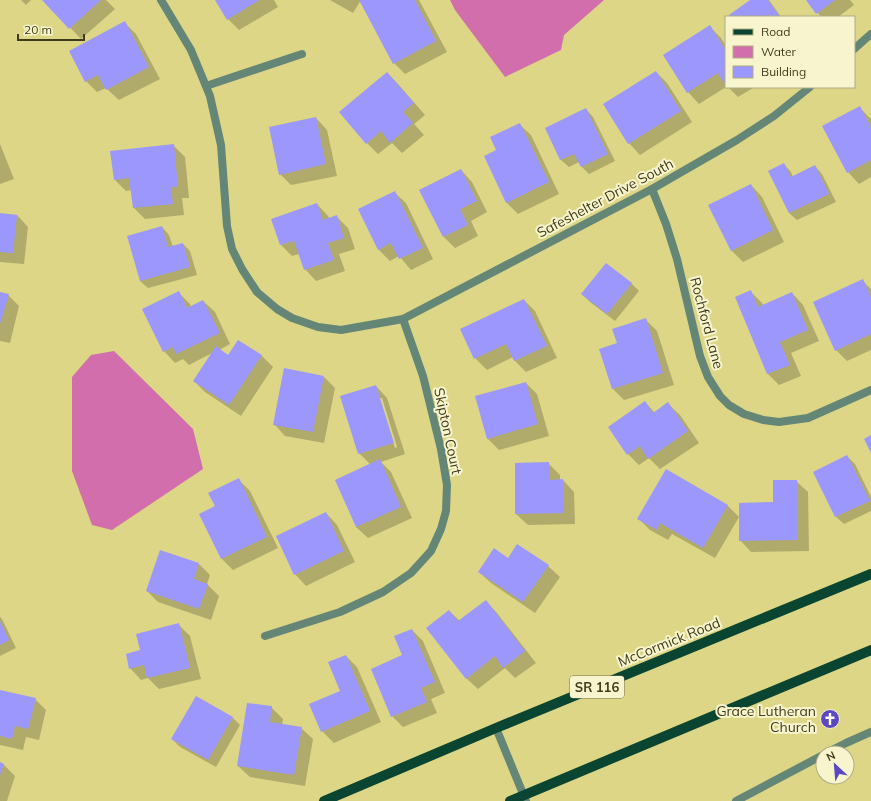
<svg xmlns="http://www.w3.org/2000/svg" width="871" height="801" viewBox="0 0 871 801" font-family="Mulish,sans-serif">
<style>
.water{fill:#d26eab}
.shadow{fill:#0003;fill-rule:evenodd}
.building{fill:#9c97fd}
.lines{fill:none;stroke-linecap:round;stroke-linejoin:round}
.lane{stroke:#648676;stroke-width:8}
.street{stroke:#648676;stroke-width:8}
.primary{stroke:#094531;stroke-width:10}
.labels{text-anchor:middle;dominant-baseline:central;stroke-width:4;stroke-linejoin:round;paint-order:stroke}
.shield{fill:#f8f5ce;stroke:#767451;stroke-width:1}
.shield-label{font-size:13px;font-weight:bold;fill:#3f3c1b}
.street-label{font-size:14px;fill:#3f3c1b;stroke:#f8f5ce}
.poi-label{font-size:14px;fill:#3f3c1b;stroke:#f8f5ce;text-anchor:end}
</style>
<rect width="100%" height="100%" fill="#dcd686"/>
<g class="water">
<path d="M450,0H604L564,35L561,50L505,77L455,10Z"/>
<path d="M114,351L193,429L203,469L112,530L92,525L72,471V377L91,355Z"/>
</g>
<g class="shadow">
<path d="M21,0H31L26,5Z"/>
<path d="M44,0H106L115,9L81,39Z"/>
<path d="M216,0H274L278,7L239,30L228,19Z"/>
<path d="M330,0H419L447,52L405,74L394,63L361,0L353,13Z"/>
<path d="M752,0H769L781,17H732Z"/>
<path d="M808,0H850L854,5L838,17H821Z"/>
<path d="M125,23L136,34L160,79L119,100L106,88L97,92L86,81Z"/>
<path d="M710,27L721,38L726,46V87L699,104L688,92L664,55Z"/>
<path d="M656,72L667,83L692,122L640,155L629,143L605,104Z"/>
<path d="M387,73L398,84L425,115L414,124L424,135L402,153L392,143L378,154L367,143Z"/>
<path d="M728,87H752L753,88L738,97Z"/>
<path d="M859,107L871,119V177L859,184L848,172Z"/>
<path d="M586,109L593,117L615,161L589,174L581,166L579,162L569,167L561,160L546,129Z"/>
<path d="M316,118L327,130L337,176L291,185L280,174Z"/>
<path d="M519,124L531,135L559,194L518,214L507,203L485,157L498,151Z"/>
<path d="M0,144L14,179L0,184Z"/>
<path d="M173,145L185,157L189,198H182L184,215L145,219L134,208L132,190L126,191L115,180Z"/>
<path d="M784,164L791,172L793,177L815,166L822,174L836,202L797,220L789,213L769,171Z"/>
<path d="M461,170L472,182L487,212L471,221L478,236L455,248L443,236Z"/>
<path d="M751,185L762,197L784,242L743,262L731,250Z"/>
<path d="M394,192L406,203L433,259L411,270L399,256L390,261L379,250Z"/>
<path d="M317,204L328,216L330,219L336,216L348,228L355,249L339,254L345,271L316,281L305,269L299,254L292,256L281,245Z"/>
<path d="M0,214L17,215L28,227L24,264L0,262Z"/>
<path d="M162,227L169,235L173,247L183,244L190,251L197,275L148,288L140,281Z"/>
<path d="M862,280L871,289V350L847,361L836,350Z"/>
<path d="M631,283L639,291L615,321L590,302L582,294Z"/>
<path d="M750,291L762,303L763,305L792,293L803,305L819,341L791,353L801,376L779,385L768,374L736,297Z"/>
<path d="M178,292L190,304L191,307L203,301L215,312L230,344L219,350L229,356L238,341L262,356L273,367L241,416L205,392L194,381L212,353L189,365L183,359L175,363L164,351Z"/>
<path d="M0,293L8,295L19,306L10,343L0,341Z"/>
<path d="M524,300L535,311L557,358L526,372L515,361L513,357L487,370L475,358L461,329Z"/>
<path d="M646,320L657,331L674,385L624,400L613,389Z"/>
<path d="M324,377L335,388L324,443L285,436L274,424Z"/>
<path d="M526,383L537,394L549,436L499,450L488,439L476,397Z"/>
<path d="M376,386L387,398L405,454L381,462L391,472L412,518L368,538L356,527L371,465L359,453ZM379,398H382L397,447L395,448Z"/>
<path d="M645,402L655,413L668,404L680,415L699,443L660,469L649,458L639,465L628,454Z"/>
<path d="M847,456L855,464L871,497V511L844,524L836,517L814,472Z"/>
<path d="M548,463L560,475V481L563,480L574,492L575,524L528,525L516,514Z"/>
<path d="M238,479L250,491L278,548L233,570L222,559L200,514L216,507Z"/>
<path d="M796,481L808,492L809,551L751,552L740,540L774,503Z"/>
<path d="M727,505L739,517L715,558L672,534L668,540L650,530L638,518Z"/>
<path d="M326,513L337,525L355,562L306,586L295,574Z"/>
<path d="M199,564L210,575L207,584L219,596L211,620L158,602L147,591Z"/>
<path d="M548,566L560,577L535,613L491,583L479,572Z"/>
<path d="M486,601L497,613L536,663L515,678L505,668L478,689L466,678L449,611L460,621Z"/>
<path d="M0,617L2,619L16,648L0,656Z"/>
<path d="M179,625L190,636L201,679L159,689L148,678L141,680L130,668L141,651Z"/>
<path d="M412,630L423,641L445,693L431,699L437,713L403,727L392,716L404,656Z"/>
<path d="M346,656L357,667L381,722L334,743L322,731L342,691Z"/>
<path d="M0,691L35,699L46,710L39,740L26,737L23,750L0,745Z"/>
<path d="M271,707L283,719L282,725L301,728L313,739L305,786L250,777L238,766Z"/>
<path d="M233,718L240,725L216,767L180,747L172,739Z"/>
<path d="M0,763L3,764L15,776L7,801H0Z"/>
</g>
<g class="building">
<path d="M42,0H101L69,29Z"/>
<path d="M215,0H259L227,20Z"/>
<path d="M359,0H415L436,41L393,64Z"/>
<path d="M750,0H768L780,17H730L729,15Z"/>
<path d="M806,0H835L816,14Z"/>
<path d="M125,21L149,67L106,90L98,75L85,82L69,51Z"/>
<path d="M710,25L726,51V86L718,73L687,93L663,55Z"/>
<path d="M656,71L681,111L628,144L603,104Z"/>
<path d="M387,72L414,103L403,112L413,123L390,143L381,131L366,144L339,112Z"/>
<path d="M860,106L871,127V160L847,173L822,126Z"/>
<path d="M586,108L608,154L581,167L574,154L560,160L545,128Z"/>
<path d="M316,117L326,164L279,175L269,127Z"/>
<path d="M520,123L549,182L506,203L484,156L496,150L490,137Z"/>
<path d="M174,144L178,187H171L173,204L133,208L129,178L114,180L110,151Z"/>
<path d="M784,163L791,177L815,165L829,194L789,213L768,171Z"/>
<path d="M461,169L477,201L460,209L468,225L443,237L419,190Z"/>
<path d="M751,184L773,230L731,251L708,205Z"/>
<path d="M395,191L423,248L399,259L391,243L378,250L358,209Z"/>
<path d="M317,203L323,220L337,215L344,238L328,243L334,260L304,270L294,241L280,245L271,219Z"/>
<path d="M0,213L17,215L13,253L0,252Z"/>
<path d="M162,226L168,247L183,243L190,267L140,281L127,236Z"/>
<path d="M606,263L632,283L607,314L581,294Z"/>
<path d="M863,279L871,297V334L835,351L813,302Z"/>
<path d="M751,290L758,307L792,292L808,330L780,342L790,365L767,374L735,297Z"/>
<path d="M179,291L187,308L203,300L220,333L176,354L173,347L163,352L142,309Z"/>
<path d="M0,292L9,294L0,324Z"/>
<path d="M524,299L547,346L514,361L506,344L474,359L460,329Z"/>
<path d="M646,318L663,373L612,389L599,349L617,343L612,329Z"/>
<path d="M238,340L262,355L229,405L193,381L216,346L228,355Z"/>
<path d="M284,368L324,376L313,432L273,425Z"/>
<path d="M526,382L538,424L487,439L475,396Z"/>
<path d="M376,385L394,443L358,454L340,396Z"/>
<path d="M645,401L653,413L668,402L688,431L648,459L640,446L627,455L608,427Z"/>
<path d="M871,435V453L864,439Z"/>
<path d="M847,455L870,501L835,517L813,472Z"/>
<path d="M380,459L401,507L356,527L335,480Z"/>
<path d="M549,462V480L563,479L564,513L515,514V463Z"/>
<path d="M666,469L728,505L703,548L660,523L657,530L637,519Z"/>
<path d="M239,478L267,537L221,559L199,514L215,506L208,493Z"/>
<path d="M773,480H797L798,540L739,541V503L773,502Z"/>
<path d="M326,512L344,551L294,575L276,536Z"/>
<path d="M517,544L549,565L523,602L478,572L494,548L508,558Z"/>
<path d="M160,550L199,563L194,579L208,584L199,609L146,591Z"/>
<path d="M486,600L525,651L503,668L495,656L466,679L426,628L449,610L458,621Z"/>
<path d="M0,621L9,640L0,645Z"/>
<path d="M179,623L190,668L147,678L144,665L129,669L126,654L140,650L136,634Z"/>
<path d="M412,629L435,682L421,688L427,702L391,717L371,669L402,655L394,636Z"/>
<path d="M346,655L370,711L321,732L309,704L340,691L328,662Z"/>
<path d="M0,690L36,698L28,729L15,726L12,739L0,736Z"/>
<path d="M196,696L233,717L208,760L171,739Z"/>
<path d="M247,703L272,706L270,722L302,727L294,775L237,766Z"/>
<path d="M0,762L4,764L0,775Z"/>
</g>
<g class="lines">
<g class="lane">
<path d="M826,753L846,743L871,732"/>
<path d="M736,801L823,755"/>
</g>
<g class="street">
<path d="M161,0L191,50L210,96L221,145L227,226L232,249L242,269L257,292L277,309L292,318L318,327L341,330L403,319L652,189L737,140L774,116L810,87"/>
<path d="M854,49L871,34"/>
<path d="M206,86L302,54"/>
<path d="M652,189L666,224L677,259L700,356L708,377L720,396L729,405L744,414L763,420L779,422L808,418L871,390"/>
<path d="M265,636L340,612L383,592L411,573L431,551L441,529L446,511L447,485L441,449L423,376L403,319"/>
<path d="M496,728L526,801"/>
</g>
<g class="primary">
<path d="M324,801L496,728L871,574"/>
<path d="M510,801L871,650"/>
</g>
</g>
<defs>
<g id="church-disc" transform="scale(1)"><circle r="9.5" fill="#5b49c2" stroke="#f8f5ce"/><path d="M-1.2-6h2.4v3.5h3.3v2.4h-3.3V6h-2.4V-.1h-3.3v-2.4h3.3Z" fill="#fff"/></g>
</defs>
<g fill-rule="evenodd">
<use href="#church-disc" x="830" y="719"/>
</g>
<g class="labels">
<rect class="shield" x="570" y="676" width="54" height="22" rx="3"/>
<g class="shield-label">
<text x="597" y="687">SR 116</text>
</g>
<g class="street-label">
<text transform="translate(605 198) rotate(-28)">Safeshelter Drive South</text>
<text transform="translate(707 323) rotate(75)">Rochford Lane</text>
<text transform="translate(448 431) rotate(78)">Skipton Court</text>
<text transform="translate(669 642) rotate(-22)">McCormick Road</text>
</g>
<g class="poi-label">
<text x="816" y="711">Grace Lutheran<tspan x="816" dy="16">Church</tspan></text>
</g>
</g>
<rect x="725" y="16" width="130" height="72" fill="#f8f5ce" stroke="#aeab86"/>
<rect x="733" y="29" width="20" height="6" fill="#094531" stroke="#aeab86"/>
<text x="761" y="36" font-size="12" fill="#3f3c1b">Road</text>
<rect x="733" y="46" width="20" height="12" fill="#d26eab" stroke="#aeab86"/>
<text x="761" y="56" font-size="12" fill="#3f3c1b">Water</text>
<rect x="733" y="66" width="20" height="12" fill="#9c97fd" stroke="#aeab86"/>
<text x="761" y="76" font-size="12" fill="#3f3c1b">Building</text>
<g transform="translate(835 765) rotate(334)"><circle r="19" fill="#f8f5ce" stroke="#aeab86"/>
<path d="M0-3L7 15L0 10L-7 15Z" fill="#5b49c2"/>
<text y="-6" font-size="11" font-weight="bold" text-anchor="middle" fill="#3f3c1b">N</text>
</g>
<path d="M18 34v6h66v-6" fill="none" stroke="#3f3c1b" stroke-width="2"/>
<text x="24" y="34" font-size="12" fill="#3f3c1b" stroke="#f8f5ce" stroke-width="3" paint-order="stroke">20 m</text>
</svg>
